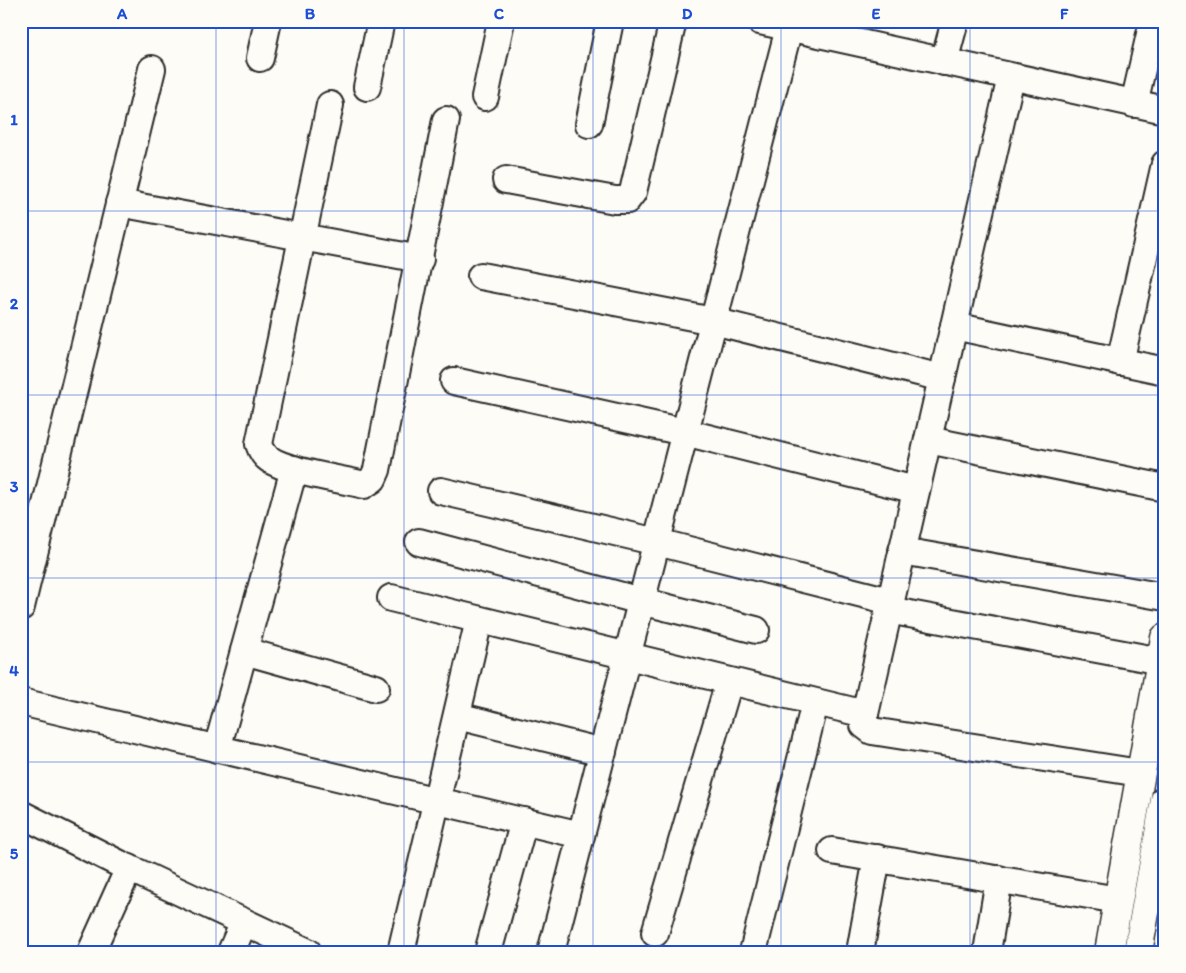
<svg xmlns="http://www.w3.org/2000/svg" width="1186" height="973" viewBox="0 0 1186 973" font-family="Itim,sans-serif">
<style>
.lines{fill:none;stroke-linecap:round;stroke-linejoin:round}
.minor-casing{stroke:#2b2b2b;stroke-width:30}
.tertiary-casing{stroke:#2b2b2b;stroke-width:31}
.minor{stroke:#fdfcf7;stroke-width:26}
.tertiary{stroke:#fdfcf7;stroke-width:28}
.grid{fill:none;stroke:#1d4ed8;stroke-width:1;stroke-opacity:0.55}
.neatline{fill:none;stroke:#1d4ed8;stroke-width:2}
.grid-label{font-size:16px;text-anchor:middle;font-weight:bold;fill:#1d4ed8}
</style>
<rect width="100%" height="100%" fill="#fdfcf7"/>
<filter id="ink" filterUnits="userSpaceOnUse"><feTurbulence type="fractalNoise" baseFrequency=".02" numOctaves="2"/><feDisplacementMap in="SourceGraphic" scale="10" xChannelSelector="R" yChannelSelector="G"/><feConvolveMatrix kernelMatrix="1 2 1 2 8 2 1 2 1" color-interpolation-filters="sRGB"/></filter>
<g filter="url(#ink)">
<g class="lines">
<g class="minor-casing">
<g id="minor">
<path d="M760,21L1165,110"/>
<path d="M260,58L268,21"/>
<path d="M944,62L955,21"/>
<path d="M1011,77L865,714L864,725L872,731L1140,773"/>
<path d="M367,87L381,21"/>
<path d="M485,97L501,21"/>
<path d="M1134,104L1153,21"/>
<path d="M330,105L259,444C261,450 263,455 269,459C287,472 341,479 364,485L373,479L377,470L446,120"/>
<path d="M589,124L610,21"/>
<path d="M506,180L615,200H627L633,192L673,21"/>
<path d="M119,203L420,259"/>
<path d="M481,276L713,321L942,378"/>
<path d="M954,326L1165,371"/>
<path d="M1120,362L1165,164"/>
<path d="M454,381L684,432L916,490"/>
<path d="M928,440L1165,488"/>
<path d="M441,491L657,542L890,601"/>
<path d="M419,542L641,601L756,630"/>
<path d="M902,551L1165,597"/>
<path d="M391,598L865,714"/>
<path d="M21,607L152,69"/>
<path d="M888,610L1161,661"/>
<path d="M244,651L376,688"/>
<path d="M21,702L581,835"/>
<path d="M457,716L603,752"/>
<path d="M217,749L294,469"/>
<path d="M21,814L120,864L308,952"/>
<path d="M832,851L1118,900"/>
<path d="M655,933L729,682"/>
<path d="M91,952L129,868"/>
<path d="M231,952L244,922"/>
<path d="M401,952L479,620"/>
<path d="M488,952L524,821"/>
<path d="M551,952L789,28"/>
<path d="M753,952L815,703"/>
<path d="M860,952L877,858"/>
<path d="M987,952L999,879"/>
</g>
</g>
<g class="tertiary-casing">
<g id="tertiary">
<path d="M1109,952L1165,638"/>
<path d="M1138,952L1165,800"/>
</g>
</g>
<use href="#minor" class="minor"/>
<use href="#tertiary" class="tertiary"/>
</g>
</g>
<path class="grid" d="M216,21V952M404,21V952M593,21V952M781,21V952M970,21V952M21,211H1165M21,395H1165M21,578H1165M21,762H1165"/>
<rect width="1186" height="973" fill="none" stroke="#fdfcf7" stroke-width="55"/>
<rect x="28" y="28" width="1130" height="918" class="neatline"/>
<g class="grid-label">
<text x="122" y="19">A</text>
<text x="310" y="19">B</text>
<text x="499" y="19">C</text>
<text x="687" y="19">D</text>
<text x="876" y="19">E</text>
<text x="1064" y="19">F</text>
<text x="14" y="125">1</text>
<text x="14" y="309">2</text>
<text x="14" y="492">3</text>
<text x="14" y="676">4</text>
<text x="14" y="859">5</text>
</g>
</svg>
